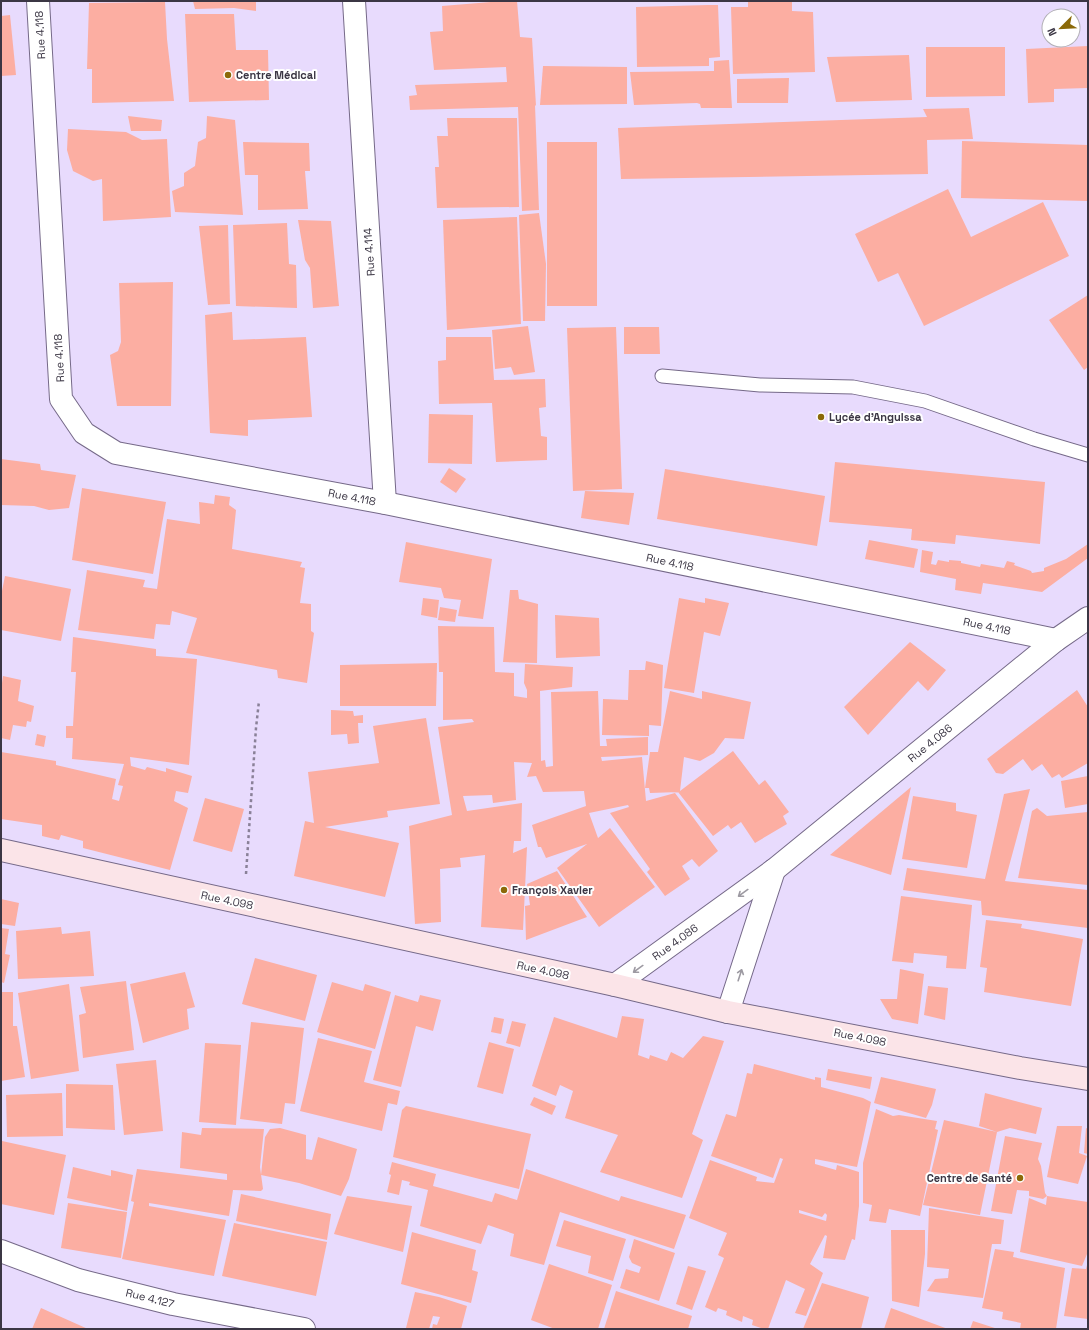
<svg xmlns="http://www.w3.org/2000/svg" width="1089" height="1330" viewBox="0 0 1089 1330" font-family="'Space Grotesk',sans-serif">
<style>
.building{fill:#fcaea2;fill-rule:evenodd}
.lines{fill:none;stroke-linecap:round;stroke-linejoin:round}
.service-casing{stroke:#756988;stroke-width:15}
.minor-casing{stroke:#756988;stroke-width:24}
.tertiary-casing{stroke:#756988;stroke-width:24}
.secondary-casing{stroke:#756988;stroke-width:24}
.path{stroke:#8a8198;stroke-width:2.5;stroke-dasharray:3 3;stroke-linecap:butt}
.service{stroke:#fff;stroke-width:13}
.minor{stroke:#fff;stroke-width:22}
.tertiary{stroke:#fff;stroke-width:22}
.secondary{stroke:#fbe4e8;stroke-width:22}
.oneway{stroke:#9d9aa2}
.poi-dot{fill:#8b6908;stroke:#fff;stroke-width:1.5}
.labels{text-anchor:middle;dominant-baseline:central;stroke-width:4;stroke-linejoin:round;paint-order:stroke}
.street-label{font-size:11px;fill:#3b3644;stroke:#fff}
.poi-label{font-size:11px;font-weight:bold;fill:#3b3644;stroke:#fff;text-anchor:start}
</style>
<rect width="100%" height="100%" fill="#e8dbfd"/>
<g class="building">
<path d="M193,1H256V11L234,8L195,9Z"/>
<path d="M503,1H517L520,37L532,38L536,106L535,105L539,210L522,211L518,107L410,110L409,96L417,95L415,85L507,82L506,67L434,70L430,32L443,31L442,6Z"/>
<path d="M792,1V11L813,12L815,72L733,74L731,7H748V2Z"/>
<path d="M165,2L167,39L174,101L92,103V69H87L89,3Z"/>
<path d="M708,5H718L720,57L709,58V66L637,67L636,7Z"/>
<path d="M185,14H234L236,50H268L269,100L189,102Z"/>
<path d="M10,15L16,75L1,76V16Z"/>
<path d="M1088,46V88L1054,89V102L1028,103L1026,49Z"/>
<path d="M926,47H1005V96L926,97Z"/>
<path d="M909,55L912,100L836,102L827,57Z"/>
<path d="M729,60L732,108H701L700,104L697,103L634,105L630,72L714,71V61Z"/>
<path d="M543,66L627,67V104L540,105Z"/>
<path d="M789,78L788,103H737V79Z"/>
<path d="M969,108L973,139L927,140L928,174L621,179L618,128L927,117L923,109Z"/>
<path d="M128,116L162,120L161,131H131Z"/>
<path d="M207,116L235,120L243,215L175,212L172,191L184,186V173L195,166L198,142L206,138Z"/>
<path d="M447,118H517L519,207L437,208L435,167H439L437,136H448Z"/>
<path d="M68,129L126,132L142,140L167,139L171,217L103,221L102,179L93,181L73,171L67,150Z"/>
<path d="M962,141L1088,145V201L961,198Z"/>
<path d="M243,142L309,143L310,171H305L308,209L258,210V175H245Z"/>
<rect x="547" y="142" width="50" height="164"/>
<path d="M948,189L971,237L1043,202L1069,256L924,326L898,273L878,282L855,234Z"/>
<path d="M539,213L546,264L545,321H523L519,215Z"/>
<path d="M517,217L521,324L447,330L443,220Z"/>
<path d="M298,220L331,221L339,306L313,308L310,268L305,260Z"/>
<path d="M287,223L289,264L296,265L297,308L236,306L233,225Z"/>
<path d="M228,225L230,304L208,305L199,226Z"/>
<path d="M173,282L171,406H117L110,355L118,351L121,342L119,283Z"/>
<path d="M1088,295V367L1084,370L1049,320Z"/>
<path d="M232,312L233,340L306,337L312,417L248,420V436L210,433L205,315Z"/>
<path d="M528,326L535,372L514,375L511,367L495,369L492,330Z"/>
<path d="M616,327L622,489L573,491L567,328Z"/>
<path d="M624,327H659L660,354H624Z"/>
<path d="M446,337H491L494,380L545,379L546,407L539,408L541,436L547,437V460L496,462L492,403L439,404L438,361L446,360Z"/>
<path d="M429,414L473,415L472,464L428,463Z"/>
<path d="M1,459L40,464L41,470L76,475L69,508L49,510L34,506L1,505Z"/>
<path d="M835,462L1045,482L1040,544L956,535L955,544L911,540L912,529L829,522Z"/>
<path d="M449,468L466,479L456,493L440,482Z"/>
<path d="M665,469L825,496L817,546L657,519Z"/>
<path d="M82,488L166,502L153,574L72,560Z"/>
<path d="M585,491L634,493L629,525L581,518Z"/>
<path d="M215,495L230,497L229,505L236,510L232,549L302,562L300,567L305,568L300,603L311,604V631L314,633L307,683L278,678L277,670L186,653L197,618L172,611L170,625L156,624L154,639L78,630L87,570L145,580L143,587L157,589L167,519L200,524L199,502L214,504Z"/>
<path d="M869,540L918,549L914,568L865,559Z"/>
<path d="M406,542L492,559L483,619L458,616L461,600L444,598L441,588L399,582Z"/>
<path d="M1088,544V558L1042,592L983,583L981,594L955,590L956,579L920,572L922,550L933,552L931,564L936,565L938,560L949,562V560L961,561V563L980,567L981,564L1004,568L1007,561L1015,563L1014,565L1031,571L1032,573L1044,571V568L1066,559Z"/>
<path d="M5,576L71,589L61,641L1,630V596Z"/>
<path d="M510,590H518L519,599L538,604L537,663L503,662Z"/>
<path d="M423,598L439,600L437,618L421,615Z"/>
<path d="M679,598L705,603V598L729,603L720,636L704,632L694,693L664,688Z"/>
<path d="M440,607L457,610L455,622L438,620Z"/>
<path d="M555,615L599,618L600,656L556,658Z"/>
<path d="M438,626L494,627L495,672L514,673V696L527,698V690L524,683L525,664L573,667L572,687L540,691L541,761L545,760L546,767L553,766L551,692L598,691L600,746H607L606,739L648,737V755L601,757L602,761L642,757L646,801L675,793L718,851L699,867L692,859L682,866L690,879L665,896L647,872L650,869L610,813L629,807L628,805L589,813L598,838L610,828L655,887L599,927L557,868L587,844L546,858L541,847H538L532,825L586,806L584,791L543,792L536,776L527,777L532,763L514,762L516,800L493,803L492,795L463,796L467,811L522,803L521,841H514L513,853L527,847L523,930L481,927L485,855L460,858L461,867L440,869L441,922L415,924L409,826L452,815L438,727L474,722L472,719L443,720V672H439Z"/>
<path d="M73,637L156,649V656L197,659L189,765L130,757L131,766L145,770L147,767L166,772V768L192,776L188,793L176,791L174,801L188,808L170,870L83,848V841L61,835L59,840L42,836V825L1,819V752L56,761V765L116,779L112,799L119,801L123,786L118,785L124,764L72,759L73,738H66V726H73L76,672H71Z"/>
<path d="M910,642L946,670L928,691L918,681L868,735L844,707Z"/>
<path d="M646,661L663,665L661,726L649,725V736L602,735L603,699L628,700L629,670H645Z"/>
<path d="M437,663L436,706H340V665Z"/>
<path d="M3,676L21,680L18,701L34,706L31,722L27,721L26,727L13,725L10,740L1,738V690Z"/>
<path d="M1077,690L1088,707V763L1062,778L1059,774L1052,778L1042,764L1032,771L1023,759L1003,774L996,773L987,759Z"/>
<path d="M670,691L702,699V691L751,702L744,739L725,738L714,753L700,761L684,757L680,791L733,751L759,785L765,780L789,812L783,816L787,824L755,843L741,822L731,829L728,825L713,836L678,792H679L650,793L649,788H645L650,752H658Z"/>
<path d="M331,710L351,711H353L354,716L363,715V723H358L359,743L348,744L347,734L331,735Z"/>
<path d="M426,718L440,804L387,811L388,817L325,827L399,843L385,897L294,876L305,821L314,823L308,772L379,763L373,726Z"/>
<path d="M37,734L46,736L44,747L35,745Z"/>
<path d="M1088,776V804L1065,808L1061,781Z"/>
<path d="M911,787L891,875L830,855Z"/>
<path d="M1030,789L1005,881L1088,890V928L982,915L981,901L903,890L907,868L985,879L1004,794Z"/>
<path d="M913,796L956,803V811L977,815L967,868L902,859Z"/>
<path d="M205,798L244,809L232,852L193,841Z"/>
<path d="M1037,808L1047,816L1088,812V885L1018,878L1032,811Z"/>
<path d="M557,871L587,917L526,940L525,906L530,905L527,884Z"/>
<path d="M901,896L972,905L966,969L946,968L947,956L914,953L913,963L892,961Z"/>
<path d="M1,899L19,903L15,926L1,924Z"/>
<path d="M986,920L1022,924L1021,928L1083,939L1071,1006L984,992L987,968L980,967Z"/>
<path d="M61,927L62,934L90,931L94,976L18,979L16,931Z"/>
<path d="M1,928L9,929L5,954L10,955L4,983L1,982Z"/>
<path d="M255,958L317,975L305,1021L242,1004Z"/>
<path d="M900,969L924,974L918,1024L892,1019L880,999H897Z"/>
<path d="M185,972L195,1007L187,1009L189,1029L143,1043L130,984Z"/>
<path d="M126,981L134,1050L83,1058L79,1015L86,1013L80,987Z"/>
<path d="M332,982L363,991L365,984L391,992L375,1049L317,1032Z"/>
<path d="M69,984L79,1071L31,1079L18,993Z"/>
<path d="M928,986L948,988L945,1020L924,1015Z"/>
<path d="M1,992H13V1026H17L25,1077L1,1081Z"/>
<path d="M395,995L418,1002L420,995L441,1000L433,1031L416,1026L401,1087L373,1080Z"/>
<path d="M622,1016L644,1019L638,1055L649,1059L650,1055L667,1061L671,1052L683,1058L703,1036L724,1041L692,1134L703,1140L682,1198L600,1172L618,1135L565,1118L573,1091L560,1085L556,1096L532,1086L554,1017L617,1038Z"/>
<path d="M494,1017L504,1019L501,1034L491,1032Z"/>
<path d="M512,1021L526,1024L520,1047L506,1043Z"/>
<path d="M251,1022L304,1028L295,1104L285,1103L282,1124L240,1119Z"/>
<path d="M318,1038L372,1051L364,1082L400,1091L397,1105L388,1103L382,1131L300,1111Z"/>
<path d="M489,1042L514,1049L503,1094L477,1087Z"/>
<path d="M205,1043L241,1045L236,1125L199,1122Z"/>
<path d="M156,1060L163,1131L124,1135L116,1064Z"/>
<path d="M754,1064L815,1080V1077L821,1078V1087L863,1098L871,1102L857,1167L815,1159V1164L836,1170L837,1165L859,1172V1206L855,1240L852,1239L845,1260L823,1258L827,1236L825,1235L810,1264L823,1273L806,1316L795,1313L805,1289L786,1280L768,1329H764L752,1325L753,1320L743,1316L742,1322L726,1315L727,1311L718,1308L716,1312L705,1307L724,1258L718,1255L727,1233L689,1218L710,1160L757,1177L756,1181L774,1183L783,1159L780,1158L773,1178L711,1156L726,1114L736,1117L747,1073L752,1074ZM799,1210L822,1217L825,1213L827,1215L826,1221L799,1213Z"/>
<path d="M828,1069L872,1077L870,1089L826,1080Z"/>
<path d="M881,1077L936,1089L932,1105L926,1118L874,1103Z"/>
<path d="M66,1084L113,1085L115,1130L66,1128Z"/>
<path d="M62,1093L63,1136L7,1137L6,1095Z"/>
<path d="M985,1093L1042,1108L1036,1134L1010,1128L997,1132L980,1215L923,1205L944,1120L997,1132L979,1126Z"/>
<path d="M534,1097L556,1106L552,1115L530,1105Z"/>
<path d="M406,1106L531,1134L519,1189L393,1157L402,1110Z"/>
<path d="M876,1109L893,1116L899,1115L937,1121L935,1129L938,1130L920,1216L889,1209L886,1223L869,1221L872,1205L863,1203V1163Z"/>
<path d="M1057,1126H1082L1079,1153L1087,1156L1078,1184L1047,1177Z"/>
<path d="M202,1128L264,1129L260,1167L263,1189L261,1191L233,1190L229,1216L149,1203V1206L226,1220L214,1276L122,1259L134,1202L131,1201L137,1169L227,1180V1174L180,1168L182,1132L201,1135Z"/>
<path d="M280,1128L306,1135V1159L312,1160L318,1137L357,1149L349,1179L341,1196L299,1183L261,1175L265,1137L270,1129Z"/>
<path d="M1086,1128L1088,1129V1154L1084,1153Z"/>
<path d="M1005,1136L1042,1143L1038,1159L1041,1166L1045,1193L1047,1196L1088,1202V1246L1087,1254L1082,1266L1020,1252L1029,1198L1046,1205L1047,1196L1043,1199L1029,1196V1191L1017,1190L1012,1214L991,1211Z"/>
<path d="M2,1141L66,1155L54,1215L1,1204Z"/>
<path d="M392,1162L436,1174L433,1186L492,1202L495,1193L517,1200L526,1169L619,1201L621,1196L686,1215L674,1249L560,1212L544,1265L510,1256L514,1234L488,1225L481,1244L420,1226L428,1190L409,1185L410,1182L402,1180L399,1195L387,1192L391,1175L389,1174Z"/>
<path d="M73,1167L111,1176V1170L133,1175L127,1211L67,1198Z"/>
<path d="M241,1194L331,1214L327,1240L236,1221Z"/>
<path d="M347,1196L412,1206L403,1252L334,1234Z"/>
<path d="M68,1203L127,1212L121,1258L61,1248Z"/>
<path d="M929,1208L1004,1220L1001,1244H992L983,1298L927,1291L935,1279L948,1278L949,1269L927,1267Z"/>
<path d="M564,1220L626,1239L613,1281L588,1273L591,1256L556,1246Z"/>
<path d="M234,1223L327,1242L316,1296L222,1276Z"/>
<path d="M891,1230H925V1254L919,1307L892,1301Z"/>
<path d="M412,1232L476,1250L472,1270L478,1272L471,1303L401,1284Z"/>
<path d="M634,1239L675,1253L659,1301L620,1288L626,1269L639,1273L641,1267L632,1263L629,1257Z"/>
<path d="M995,1249L1014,1252L1013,1257L1065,1268L1056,1329H1020L1021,1323L1002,1319L1003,1312L982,1308Z"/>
<path d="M549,1264L612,1285L598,1329H555L531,1320Z"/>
<path d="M1087,1265L1088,1319L1064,1316L1072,1268L1086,1269Z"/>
<path d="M688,1266L706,1271L692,1310L676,1304Z"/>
<path d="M822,1283L869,1297L861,1329H803Z"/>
<path d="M616,1291L692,1316L688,1329H604Z"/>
<path d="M415,1292L439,1297L467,1306L461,1329H432L433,1324L437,1325L440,1317L433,1316L429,1329L406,1328Z"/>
<path d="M41,1308L88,1329H32Z"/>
<path d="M891,1308L948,1329H884Z"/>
<path d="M973,1321L998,1329H970Z"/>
</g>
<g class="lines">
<g class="service-casing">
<path id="service" d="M662,376L760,385L853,387L925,401L1034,439L1088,455"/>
</g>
<g class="minor-casing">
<g id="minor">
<path d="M38,1L61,399L84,433L116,453L385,503L1056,640"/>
<path d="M354,1L385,503"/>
<path d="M1,1251L78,1280L173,1304L304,1329"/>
</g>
</g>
<g class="tertiary-casing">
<g id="tertiary">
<path d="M615,985L774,870L1056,640L1088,618"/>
<path d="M728,1012L774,870"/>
</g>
</g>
<g class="secondary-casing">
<path id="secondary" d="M1,850L615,985L728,1012L1020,1068L1088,1079"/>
</g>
<path class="path" d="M246,874L256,728L259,701"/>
<use href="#service" class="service"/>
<use href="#minor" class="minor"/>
<use href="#tertiary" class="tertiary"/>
<use href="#secondary" class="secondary"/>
</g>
<defs><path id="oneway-shaft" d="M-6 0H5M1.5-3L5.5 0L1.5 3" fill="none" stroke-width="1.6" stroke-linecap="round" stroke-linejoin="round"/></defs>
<g class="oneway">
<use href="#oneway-shaft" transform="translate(743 893) rotate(144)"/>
<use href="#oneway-shaft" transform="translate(638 969) rotate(144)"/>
<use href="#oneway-shaft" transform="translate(740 975) rotate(-72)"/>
</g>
<g class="poi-dot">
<circle cx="228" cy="75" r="4"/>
<circle cx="821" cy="417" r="4"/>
<circle cx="504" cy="890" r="4"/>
<circle cx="1020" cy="1178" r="4"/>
</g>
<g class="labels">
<g class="street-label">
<text transform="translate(40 35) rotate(-93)">Rue 4.118</text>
<text transform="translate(369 252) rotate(-94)">Rue 4.114</text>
<text transform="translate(59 358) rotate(-93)">Rue 4.118</text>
<text transform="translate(352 497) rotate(11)">Rue 4.118</text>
<text transform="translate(670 562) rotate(12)">Rue 4.118</text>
<text transform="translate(987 626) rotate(12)">Rue 4.118</text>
<text transform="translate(930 743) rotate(-39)">Rue 4.086</text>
<text transform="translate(227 900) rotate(12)">Rue 4.098</text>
<text transform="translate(675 942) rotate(-36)">Rue 4.086</text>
<text transform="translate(543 970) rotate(12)">Rue 4.098</text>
<text transform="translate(860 1037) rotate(11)">Rue 4.098</text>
<text transform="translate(150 1298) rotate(14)">Rue 4.127</text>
</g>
<g class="poi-label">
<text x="236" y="75">Centre Médical</text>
<text x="829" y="417">Lycée d'Anguissa</text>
<text x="512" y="890">François Xavier</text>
<text x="1012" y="1178" text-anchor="end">Centre de Santé</text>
</g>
</g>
<rect width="1089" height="1330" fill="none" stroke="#3b3644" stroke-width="4"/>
<g transform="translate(1061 28) rotate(246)"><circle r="19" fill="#ffffff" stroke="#b1afb4"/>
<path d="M0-3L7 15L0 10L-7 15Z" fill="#8b6908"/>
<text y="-6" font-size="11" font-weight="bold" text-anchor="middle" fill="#3b3644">N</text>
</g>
</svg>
